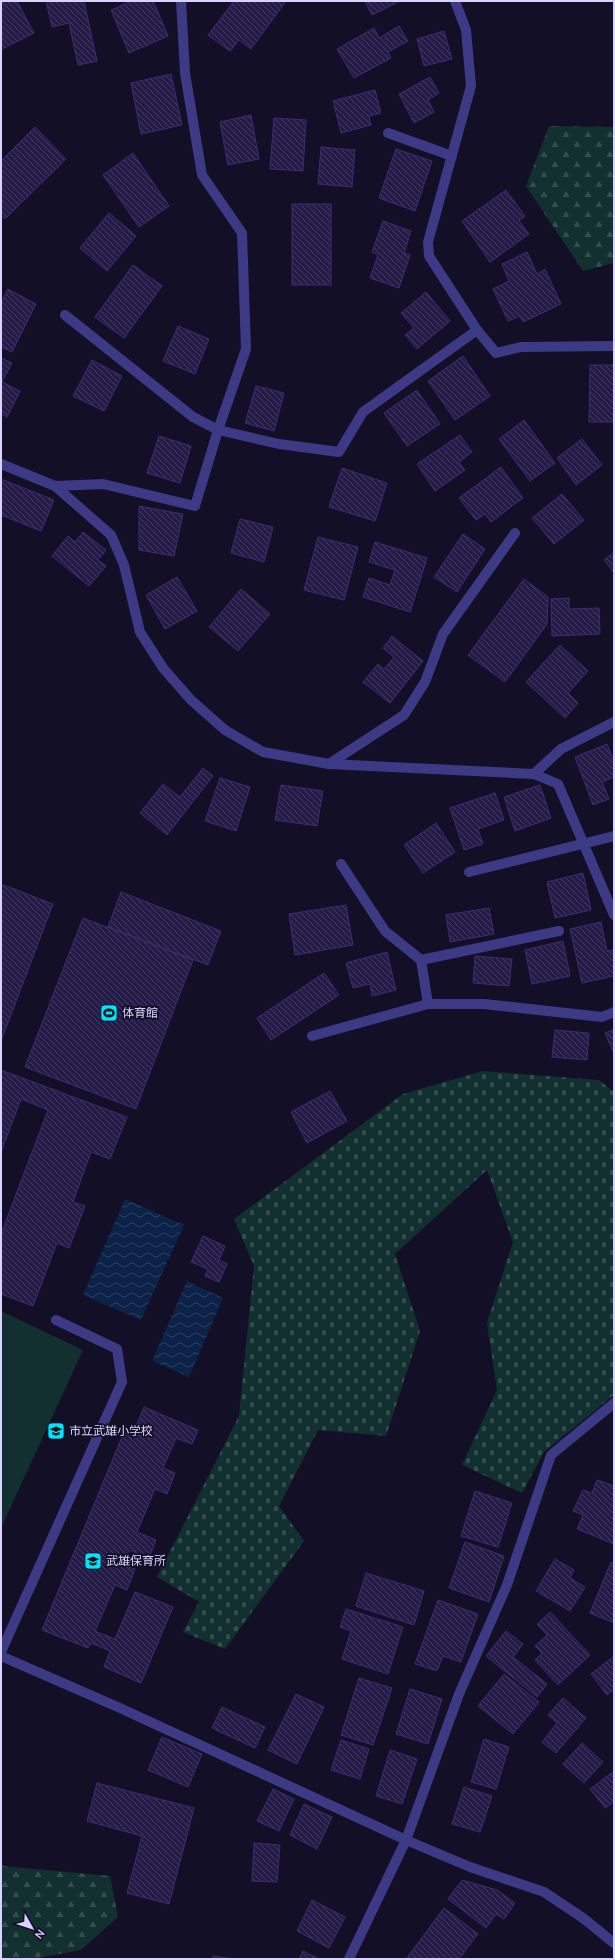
<svg xmlns="http://www.w3.org/2000/svg" width="615" height="1960" viewBox="0 0 615 1960" font-family="'Nunito Sans','Noto Sans JP',sans-serif">
<style>
.forest{fill:url(#forest-firs)}
.cemetery{fill:url(#cemetery-stones)}
.pitch{fill:#12302f}
.water{fill:url(#water-waves)}
.building{fill:url(#building-back-hatch);stroke:#3b2d73}
.lines{fill:none;stroke-linecap:round;stroke-linejoin:round}
.minor{stroke:#3d3a85;stroke-width:10}
.labels{text-anchor:middle;dominant-baseline:central;stroke-width:3.5;stroke-linejoin:round;paint-order:stroke}
.poi-label{font-size:12px;fill:#d9d4ff;stroke:#130f26;text-anchor:start}
</style>
<defs>
<pattern id="forest-firs" width="22" height="20" patternUnits="userSpaceOnUse"><rect width="22" height="20" fill="#12302f"/><path d="M5 1l3.5 6h-7zM16 11l3.5 6h-7z" fill="#344d4e"/></pattern>
<pattern id="cemetery-stones" width="16" height="16" patternUnits="userSpaceOnUse"><rect width="16" height="16" fill="#12302f"/><path d="M2 7V4a2 2 0 0 1 4 0v3zM10 15v-3a2 2 0 0 1 4 0v3z" fill="#344d4e"/></pattern>
<pattern id="water-waves" width="16" height="10" patternUnits="userSpaceOnUse"><rect width="16" height="10" fill="#0c2248"/><path d="M0 5q4-4 8 0t8 0" fill="none" stroke="#2f4163"/></pattern>
<pattern id="building-back-hatch" width="6" height="6" patternUnits="userSpaceOnUse"><rect width="6" height="6" fill="#241b47"/><path d="M-1 5l2 2M0 0l6 6M5-1l2 2" fill="none" stroke="#433b63"/></pattern>
</defs>
<rect width="100%" height="100%" fill="#130f26"/>
<g class="forest">
<path d="M549,126L614,127V263L583,271L526,186Z"/>
<path d="M1,1863L3,1866L110,1876L118,1917L81,1950L33,1959H1Z"/>
</g>
<path class="cemetery" d="M483,1071L599,1080L614,1092V1395L544,1452L522,1493L462,1465L497,1390L487,1323L513,1242L487,1170L395,1254L420,1331L386,1436L318,1430L279,1506L304,1541L225,1649L183,1632L199,1602L157,1577L239,1416L254,1266L234,1219L403,1094Z"/>
<path class="pitch" d="M1,1311L83,1350L1,1528Z"/>
<g class="water">
<path d="M125,1199L184,1225L141,1320L83,1295Z"/>
<path d="M187,1281L223,1298L189,1377L152,1361Z"/>
</g>
<g class="building">
<path d="M1,1H17L34,33L2,49Z"/>
<path d="M46,1H84L97,61L78,65L69,23L52,27Z"/>
<path d="M131,1H153L168,36L129,53L111,10Z"/>
<path d="M234,1H286L251,49L239,40L230,51L208,35Z"/>
<path d="M365,1H400L372,15Z"/>
<path d="M399,26L408,41L388,52L391,58L354,78L337,49L374,28L379,38Z"/>
<path d="M444,31L452,59L424,66L417,39Z"/>
<path d="M171,74L182,125L141,134L131,83Z"/>
<path d="M430,77L439,93L428,100L434,112L414,123L399,94Z"/>
<path d="M375,90L381,113L369,116L371,125L341,133L333,101Z"/>
<path d="M251,115L259,159L228,165L220,122Z"/>
<path d="M274,118L306,120L303,171L270,169Z"/>
<path d="M35,127L66,159L5,219L1,215V161Z"/>
<path d="M321,147L355,150L352,187L318,184Z"/>
<path d="M396,149L432,161L415,211L379,198Z"/>
<path d="M133,153L169,206L139,227L103,175Z"/>
<path d="M506,190L525,216L519,221L529,234L490,262L462,221Z"/>
<rect x="292" y="204" width="39" height="81"/>
<path d="M109,213L136,236L107,271L80,248Z"/>
<path d="M383,221L411,231L404,253L410,255L399,288L370,278L378,255L372,252Z"/>
<path d="M527,252L537,274L545,269L561,304L523,322L520,316L508,321L493,289L509,281L502,264Z"/>
<path d="M133,265L162,286L124,338L95,317Z"/>
<path d="M8,289L36,304L12,352L1,347V303Z"/>
<path d="M426,292L450,321L417,349L405,335L414,328L401,313Z"/>
<path d="M178,326L209,339L195,374L163,361Z"/>
<path d="M463,356L490,396L455,420L428,381Z"/>
<path d="M1,358L12,363L2,382L20,391L7,417L1,414Z"/>
<path d="M92,360L122,376L104,411L73,396Z"/>
<path d="M590,365H614V422H589Z"/>
<path d="M256,386L284,393L274,431L245,423Z"/>
<path d="M417,390L440,424L407,446L384,413Z"/>
<path d="M524,420L555,463L530,481L499,439Z"/>
<path d="M460,435L472,452L459,462L465,470L435,491L417,464Z"/>
<path d="M159,436L191,446L180,483L147,473Z"/>
<path d="M582,439L602,465L576,485L557,458Z"/>
<path d="M501,467L523,498L491,522L485,514L476,520L459,498Z"/>
<path d="M342,468L387,483L375,521L329,507Z"/>
<path d="M1,479L54,500L41,531L1,515Z"/>
<path d="M562,494L584,520L554,544L532,518Z"/>
<path d="M139,506L183,514L174,556L139,550Z"/>
<path d="M240,519L273,527L264,562L231,553Z"/>
<path d="M83,532L106,550L98,560L106,566L89,586L52,556L68,536L75,542Z"/>
<path d="M463,534L485,549L457,592L434,577Z"/>
<path d="M318,537L358,547L344,600L304,590Z"/>
<path d="M375,542L427,558L410,612L363,597L369,578L390,585L395,570L369,562Z"/>
<path d="M614,552V573L604,560Z"/>
<path d="M177,577L197,611L165,629L146,595Z"/>
<path d="M524,579L548,597L547,624L505,682L468,655Z"/>
<path d="M241,589L270,614L238,651L209,627Z"/>
<path d="M569,598V609L599,608L600,634L552,636L551,599Z"/>
<path d="M392,636L423,661L390,703L363,682L378,664L384,669L394,657L383,648Z"/>
<path d="M560,645L588,671L568,693L578,703L565,718L526,682Z"/>
<path d="M607,744L614,762V777L602,782L609,799L593,805L575,757Z"/>
<path d="M203,768L213,776L167,835L140,813L163,784L180,797Z"/>
<path d="M220,778L250,787L236,831L205,821Z"/>
<path d="M281,785L323,791L317,826L275,820Z"/>
<path d="M540,785L551,818L515,831L504,797Z"/>
<path d="M495,793L504,820L478,829L483,844L464,850L450,808Z"/>
<path d="M436,823L455,852L423,873L404,845Z"/>
<path d="M583,873L591,910L555,918L547,882Z"/>
<path d="M1,884L53,904L1,1041Z"/>
<path d="M121,892L221,931L208,965L108,927Z"/>
<path d="M346,905L353,945L295,955L289,914Z"/>
<path d="M489,908L494,934L450,942L446,915Z"/>
<path d="M83,918L193,960L136,1109L25,1067Z"/>
<path d="M601,922L607,951L613,950L614,976L582,983L570,929Z"/>
<path d="M563,941L570,976L532,984L525,950Z"/>
<path d="M387,952L396,990L372,996L370,984L353,988L346,963Z"/>
<path d="M475,956L512,959L509,986L473,983Z"/>
<path d="M324,973L339,995L271,1040L257,1018Z"/>
<path d="M614,1029V1054L605,1033Z"/>
<path d="M555,1030L589,1033L587,1060L552,1057Z"/>
<path d="M1,1070L127,1117L110,1159L91,1152L73,1202L85,1206L69,1248L57,1243L33,1306L1,1294V1234L48,1110L21,1099L1,1152Z"/>
<path d="M330,1091L347,1121L307,1143L291,1112Z"/>
<path d="M203,1236L225,1246L219,1260L227,1264L219,1282L205,1276L208,1269L191,1262Z"/>
<path d="M144,1407L198,1430L192,1444L176,1438L163,1468L175,1473L167,1494L155,1489L137,1532L156,1540L149,1558L129,1550L123,1565L135,1569L127,1590L115,1585L95,1631L115,1639L135,1592L173,1607L141,1683L104,1667L110,1651L91,1643L88,1648L42,1630L124,1432L132,1436Z"/>
<path d="M597,1480L614,1486V1544L577,1529L583,1515L573,1511L583,1490L592,1493Z"/>
<path d="M475,1491L512,1503L498,1547L461,1536Z"/>
<path d="M465,1542L504,1556L489,1602L449,1588Z"/>
<path d="M555,1559L574,1570L570,1578L585,1587L570,1611L536,1591Z"/>
<path d="M611,1562L614,1564V1623L590,1613Z"/>
<path d="M366,1573L424,1591L414,1625L356,1606Z"/>
<path d="M438,1600L478,1614L461,1662L443,1656L437,1671L415,1664Z"/>
<path d="M346,1609L403,1627L388,1674L342,1659L351,1631L340,1627Z"/>
<path d="M550,1612L590,1655L558,1685L535,1660L542,1653L535,1646L547,1635L537,1624Z"/>
<path d="M506,1631L523,1644L513,1657L547,1684L537,1697L486,1656Z"/>
<path d="M614,1656V1689L607,1695L591,1674Z"/>
<path d="M504,1674L539,1702L513,1734L478,1706Z"/>
<path d="M359,1678L392,1688L373,1745L341,1735Z"/>
<path d="M410,1689L442,1699L428,1744L396,1734Z"/>
<path d="M296,1694L324,1707L297,1764L268,1750Z"/>
<path d="M563,1698L586,1718L556,1753L542,1742L557,1723L548,1715Z"/>
<path d="M222,1707L265,1727L255,1748L212,1728Z"/>
<path d="M162,1737L202,1754L188,1787L148,1770Z"/>
<path d="M484,1739L509,1747L496,1789L471,1782Z"/>
<path d="M341,1740L369,1749L360,1779L331,1770Z"/>
<path d="M582,1743L603,1762L584,1783L563,1764Z"/>
<path d="M390,1750L417,1759L402,1804L376,1796Z"/>
<path d="M614,1771V1802L605,1808L590,1789Z"/>
<path d="M97,1783L194,1808L169,1904L127,1893L142,1836L87,1821Z"/>
<path d="M464,1787L492,1796L480,1832L452,1824Z"/>
<path d="M273,1789L294,1799L279,1831L257,1821Z"/>
<path d="M304,1804L332,1817L317,1849L290,1835Z"/>
<path d="M254,1843L280,1845L277,1882L252,1881Z"/>
<path d="M462,1880L497,1890L515,1903L504,1919L496,1914L486,1928L448,1899Z"/>
<path d="M312,1900L345,1917L329,1948L297,1931Z"/>
<path d="M444,1908L478,1934L459,1959H406Z"/>
<path d="M303,1951L319,1959H299Z"/>
<path d="M213,1956L235,1959H212Z"/>
</g>
<g class="lines">
<g class="minor">
<path d="M455,1L466,30L471,86L428,242L429,256L477,330L496,353L521,347L614,346"/>
<path d="M388,133L452,156"/>
<path d="M65,315L193,417L218,430L279,444L339,452L363,412L477,330"/>
<path d="M1,464L55,486L111,535L124,565L140,632L163,668L191,700L225,730L263,752L329,764L534,774L558,784L614,915"/>
<path d="M55,486L103,484L195,506L218,430L246,349L242,233L202,175L185,73L181,1"/>
<path d="M329,764L404,715L425,682L443,634L515,533"/>
<path d="M534,774L561,749L614,722"/>
<path d="M341,864L385,931L421,960L428,1004"/>
<path d="M469,872L614,836"/>
<path d="M421,960L559,931"/>
<path d="M312,1036L428,1004H484L602,1017L614,1012"/>
<path d="M1,1652L122,1382L117,1349L56,1320"/>
<path d="M1,1656L120,1708L406,1840L470,1867L544,1892L583,1918L614,1943"/>
<path d="M349,1959L406,1840L459,1694L507,1585L551,1455L614,1403"/>
</g>
</g>
<defs>
<g id="stadium-square" transform="scale(0.9)"><rect x="-9" y="-9" width="18" height="18" rx="4" fill="#00e5ff" stroke="#130f26"/><path d="M0-5a6.5 5 0 1 0 0 10a6.5 5 0 1 0 0-10ZM-3.5-1.8h7v3.6h-7Z" fill="#111"/></g>
<g id="school-square" transform="scale(0.9)"><rect x="-9" y="-9" width="18" height="18" rx="4" fill="#00e5ff" stroke="#130f26"/><path d="M0-5L7-2L0 1L-7-2ZM-4 1L0 2.5L4 1V4Q0 6-4 4Z" fill="#111"/></g>
</defs>
<g fill-rule="evenodd">
<use href="#stadium-square" x="109" y="1013"/>
<use href="#school-square" x="56" y="1431"/>
<use href="#school-square" x="93" y="1561"/>
</g>
<g class="labels">
<g class="poi-label">
<text x="122" y="1013">体育館</text>
<text x="69" y="1431">市立武雄小学校</text>
<text x="106" y="1561">武雄保育所</text>
</g>
</g>
<rect width="615" height="1960" fill="none" stroke="#d9d4ff" stroke-width="4"/>
<g transform="translate(32 1928) rotate(129)" stroke="#130f26" stroke-width="3" paint-order="stroke">
<path d="M0-3L7 15L0 10L-7 15Z" fill="#d9d4ff"/>
<text y="-6" font-size="11" font-weight="bold" text-anchor="middle" fill="#d9d4ff">N</text>
</g>
</svg>
